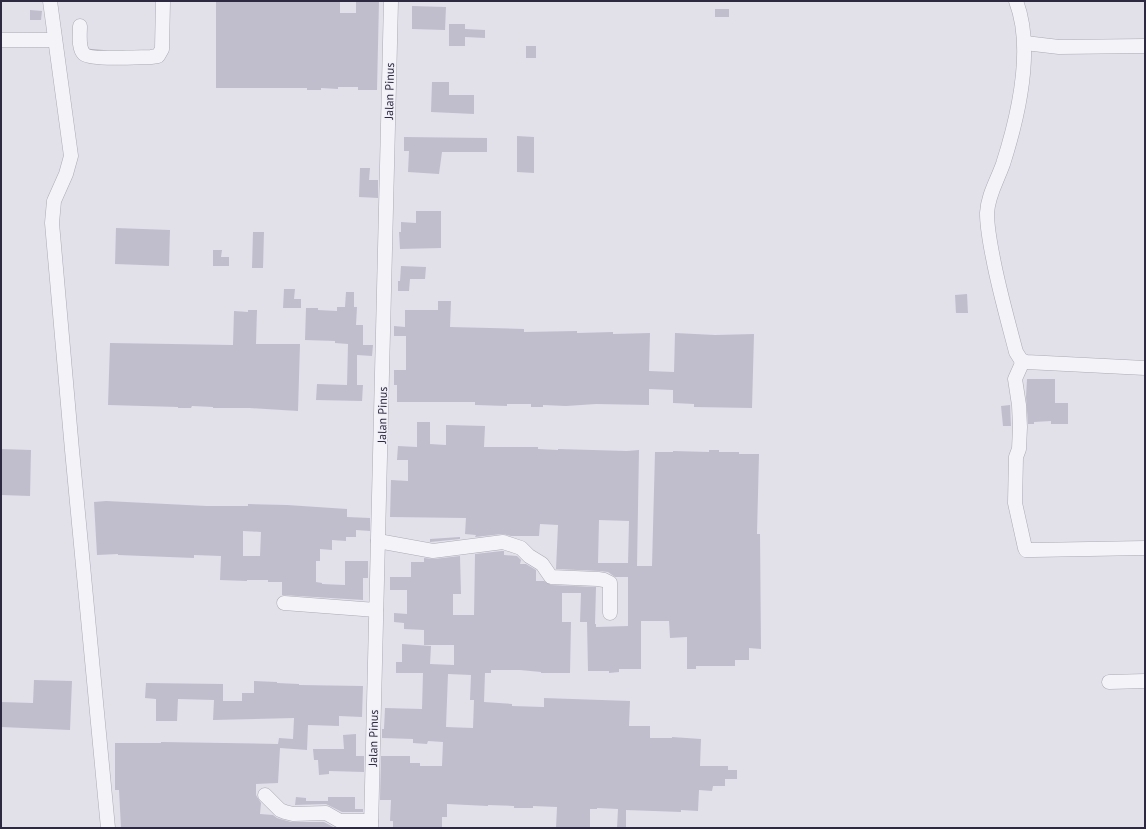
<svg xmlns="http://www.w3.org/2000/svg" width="1146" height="829" viewBox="0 0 1146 829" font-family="'PT Sans',sans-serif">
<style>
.building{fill:#c0becc;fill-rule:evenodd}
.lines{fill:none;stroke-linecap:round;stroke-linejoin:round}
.minor-casing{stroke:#acaab7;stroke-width:15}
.minor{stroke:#f4f4f8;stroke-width:14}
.labels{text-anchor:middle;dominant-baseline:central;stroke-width:3;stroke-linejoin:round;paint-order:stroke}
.street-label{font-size:12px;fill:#2d2941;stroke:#f1f0f7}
</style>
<rect width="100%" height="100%" fill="#e2e1e9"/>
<g class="building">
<path d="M216,1H340V13H356V1H379L377,90H358V87H338V89L321,88V90H307V88H216Z"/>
<path d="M412,6L446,7L445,30L412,29Z"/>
<rect x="715" y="9" width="14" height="8"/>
<path d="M30,10L42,11L41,20H30Z"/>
<path d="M449,24H465V29L485,30V38L465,37V46H449Z"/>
<rect x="526" y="46" width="10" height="12"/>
<path d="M432,82H449V95H474V114L431,112Z"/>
<path d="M517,136L534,137V173L517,172Z"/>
<path d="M404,137L487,138V152H442L439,174L408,172L409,151H404Z"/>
<path d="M360,168H370L369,180H378V198L359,197Z"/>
<path d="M416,211H441V248L400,249L399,232H401V222L416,223Z"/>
<path d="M116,228L170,230L169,266L115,264Z"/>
<path d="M253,232H264L263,268H252Z"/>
<path d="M213,250H222L221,257H229V266H213Z"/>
<path d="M401,266L426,267L425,279H410L409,291H398V281H400Z"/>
<path d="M284,289H295L294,299H301V308H283Z"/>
<path d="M346,292H354V307H357L356,325H363V345H373L372,356L357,355V385H363L362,401L316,400L317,384L347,385L348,344L335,343V341L305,340L306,308H318V310L337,311V307H345Z"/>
<path d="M967,294L968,313H956L955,295Z"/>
<path d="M438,301H451L450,327L524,329V332L577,331V333L613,332V334L650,333L649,371L674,372L675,333L715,335L754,334L752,408L694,407V404L673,403V390L649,389V405L596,404L566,406L543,405V407H531V404H507V406L475,405V402H397V385H394V370H406V336H394V326L405,327V310H438Z"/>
<path d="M248,310H257L256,344H300L298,411L250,408H213V407L192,406L191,408H178V407L108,405L110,343L233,345L234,311L248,312Z"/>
<path d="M1027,379H1055V403H1068V424H1051V421L1034,422V424H1028L1026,397Z"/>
<path d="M1010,405L1011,426H1003L1001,406Z"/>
<path d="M417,422H430V444L446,445V425L485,426L484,447H538V449L558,450V449L627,451L639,450L637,566H652L655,452H673V451L709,452V450H719V452H739V454H759L757,534H760L761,649L749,648V660H735V666H696V669H687V637L670,638L669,621H641V669H619V672L609,673V671H588L587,622H580L581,593H562V622H571L570,673H541V672L520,670H491V673H485L484,702L512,704V706L544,707V698L630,701L629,726H650V738H672V737L701,739L700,766H728V770H737V779H725V786H713L712,791L699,790L698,811L681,810V812L626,810V828H617L618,809L597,808V809H590V828H556L557,807L533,806V808H514V806L488,805V806L447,804V817H442V828L393,827V821H390L391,800H380L381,756H410V763H420V766H442L443,742L428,741L427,744L413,743V739L382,738V729H384L385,708L422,709L423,673H396V662H402V644L431,646L430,664L454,665V645H424V630L404,629V623L394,622V613L407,614V590H390V577H411V562H424V558L434,559L460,556L461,594H453V615H474L475,554L502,551H504V555L517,556L521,560L520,564H526L536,570V581H544L551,585L596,587L595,624H596V627L628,626V577H615L608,572L599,571L556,569L558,525L540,524L539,536H511L502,534L475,537L476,535L465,534L466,518L390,517L391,480L408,481V460H397L398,446L417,447ZM599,520L629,521L628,563H598ZM448,674L471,675L470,700H474L473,728L446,727Z"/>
<path d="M1,449L31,450L30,496L1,495Z"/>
<path d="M106,501L207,506H248V504L287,505L347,509V517L370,518V531L356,530V537H346V541L332,540V550L320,549V561H316V582L322,583V584L345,585V561H368V578H363V600L282,595V582H268V580H247V581L220,580L221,556L194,555V558L118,555V554L97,555L94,502ZM243,531L261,532L260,556H243Z"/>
<path d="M460,537V539L430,542V539Z"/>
<path d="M34,680L72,681L70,730L1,727V702L33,703Z"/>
<path d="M254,681L277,682V683L299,684V685L363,686L362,717L339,716V726L308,725L307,750L280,748L278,783L256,784V795L261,803L260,814L273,815L277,818L291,822H324L335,828H139V827L121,828L119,790H115V743H161V742L278,744L279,738L293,739L294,718L213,720L214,700L178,699L177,721H156V699L145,698L146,683L223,684V701H242V693H254Z"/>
<path d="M356,734V756H364V772L329,771V774L319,775L318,760H314L313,749H344L343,735Z"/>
<path d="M296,797L306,798V801H328V797H355V809H363V812H342L326,804L295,805Z"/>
</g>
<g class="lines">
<g class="minor-casing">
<g id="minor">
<path d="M50,1L71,156L66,174L54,201L52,223L72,450L108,828"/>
<path d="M1016,1C1034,48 1018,117 1003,164C997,181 988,195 987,213C987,228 990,243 993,258C999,290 1008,321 1016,352L1021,360L1026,362L1145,368"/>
<path d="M80,26C80,34 78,48 84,54C89,60 141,57 151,57L158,56L162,49L163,1"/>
<path d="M1,40H55"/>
<path d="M1025,43L1059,47L1145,46"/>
<path d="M1023,361L1015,379L1019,405L1020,427L1019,449L1016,457L1015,503L1025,548L1026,550H1033L1145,548"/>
<path d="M378,541L433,551L503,542L521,548L529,556L542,564L551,577L598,579L604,580L610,583V613"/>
<path d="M284,603L376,610"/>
<path d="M1109,682L1145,681"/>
<path d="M265,795L280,810L285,812L293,814L326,813L340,821H371"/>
<path d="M371,828L391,1"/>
</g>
</g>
<use href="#minor" class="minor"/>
</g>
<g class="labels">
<g class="street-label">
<text transform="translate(389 91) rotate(-89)">Jalan Pinus</text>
<text transform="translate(382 415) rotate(-89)">Jalan Pinus</text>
<text transform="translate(373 738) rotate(-89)">Jalan Pinus</text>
</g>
</g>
<rect width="1146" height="829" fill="none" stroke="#2d2941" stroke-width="4"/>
</svg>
